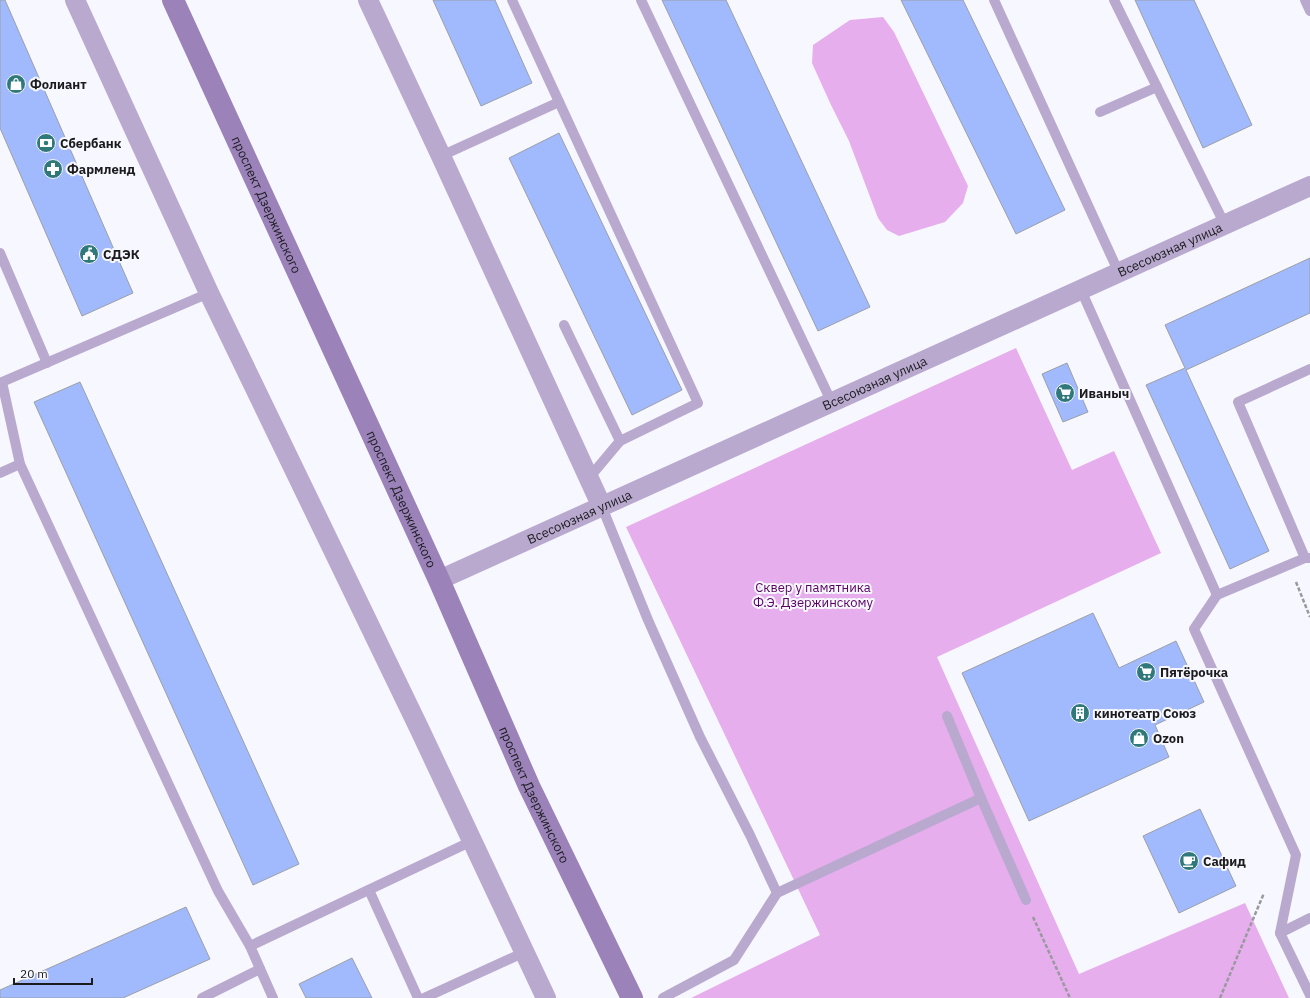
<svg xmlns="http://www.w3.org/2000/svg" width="1310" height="998" viewBox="0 0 1310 998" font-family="'IBM Plex Sans',sans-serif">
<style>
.green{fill:#e7aeed}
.building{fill:#a1b9fd;stroke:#9c9fa6}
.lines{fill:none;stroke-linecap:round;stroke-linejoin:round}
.path{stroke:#99999f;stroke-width:2.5;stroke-dasharray:4 2;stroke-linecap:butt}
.service{stroke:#b9a9cf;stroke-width:10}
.minor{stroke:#b9a9cf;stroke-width:20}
.secondary{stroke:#9b82b9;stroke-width:22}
.labels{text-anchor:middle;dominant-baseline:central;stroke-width:4;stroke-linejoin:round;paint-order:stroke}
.poi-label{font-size:13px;font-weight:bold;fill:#1c1c1f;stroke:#f7f7ff;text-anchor:start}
.street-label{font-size:13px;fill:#1c1c1f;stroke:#f7f7ff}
.park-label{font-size:13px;fill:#590263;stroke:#f7f7ff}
</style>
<rect width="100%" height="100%" fill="#f7f7ff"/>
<g class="green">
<path d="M883,17L894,32L968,186L963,203L945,222L899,236L887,230L878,218L849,141L831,105L812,63L813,45L850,20Z"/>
<path d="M1016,348L1072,470L1114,451L1161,553L937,657L1079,974L1245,903L1289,998H691L820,935L626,527Z"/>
</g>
<g class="building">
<path d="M0,0H5L133,293L82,316L0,128Z"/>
<path d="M433,0H495L532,83L481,106Z"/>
<path d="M662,0H726L870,307L818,331Z"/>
<path d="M901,0H963L1065,210L1016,234Z"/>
<path d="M1135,0H1194L1252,125L1203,148Z"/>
<path d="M559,133L682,390L632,415L509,158Z"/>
<path d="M1310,258V313L1186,370L1269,551L1230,569L1146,385L1185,368L1165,325Z"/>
<path d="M1067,363L1088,412L1063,422L1042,374Z"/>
<path d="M80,382L299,864L253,885L34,402Z"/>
<path d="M1093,613L1119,668L1176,641L1204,702L1155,725L1169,757L1029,821L962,673Z"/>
<path d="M1200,809L1236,886L1179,913L1143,836Z"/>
<path d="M186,907L210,959L123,998H0V990Z"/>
<path d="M352,958L372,998H306L299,984Z"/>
</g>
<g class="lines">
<g class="path">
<path d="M1296,582L1310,617"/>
<path d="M1033,917L1070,998"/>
<path d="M1220,998L1264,893"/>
</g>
<g class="service">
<path d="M512,0L698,403L620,441L564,325"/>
<path d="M641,0L832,403"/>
<path d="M994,0L1119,273"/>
<path d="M1114,0L1225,225"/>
<path d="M1305,0L1310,11"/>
<path d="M1100,112L1157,87"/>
<path d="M441,156L559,102"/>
<path d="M0,253L47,363"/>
<path d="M1081,290L1217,595"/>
<path d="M20,464L218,891L250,946"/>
<path d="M0,473L20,464L2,382L209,293"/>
<path d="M589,478L620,441"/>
<path d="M602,507L648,620L700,737L750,835L777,893L981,798L1026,900"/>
<path d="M1305,558L1238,402L1310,369"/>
<path d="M947,716L981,798"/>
<path d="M369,890L418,998"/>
<path d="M1310,918L1280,933L1310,995"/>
<path d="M1280,933L1296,855L1194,629L1217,595L1305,558H1310"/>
<path d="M202,998L260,969"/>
<path d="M273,998L250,946L472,841"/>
<path d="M424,998L525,952"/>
<path d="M663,998L734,960L777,893"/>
</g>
<g class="minor">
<path d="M75,0L209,293L419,728L546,998"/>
<path d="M368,0L441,156L602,507"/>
<path id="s1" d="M439,580L1310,186"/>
</g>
<path class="secondary" id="s2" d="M173,0L439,580L529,786L632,998"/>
</g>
<defs>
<g id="shop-disc" transform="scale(1)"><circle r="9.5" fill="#30797a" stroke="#f7f7ff"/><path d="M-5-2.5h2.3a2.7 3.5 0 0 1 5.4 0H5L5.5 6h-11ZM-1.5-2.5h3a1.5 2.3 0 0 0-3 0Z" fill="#fff"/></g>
<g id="bank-disc" transform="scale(1)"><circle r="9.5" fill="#30797a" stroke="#f7f7ff"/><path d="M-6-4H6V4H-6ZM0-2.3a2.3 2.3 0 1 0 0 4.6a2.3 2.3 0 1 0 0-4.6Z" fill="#fff"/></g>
<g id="pharmacy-disc" transform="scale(1)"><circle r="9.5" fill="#30797a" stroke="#f7f7ff"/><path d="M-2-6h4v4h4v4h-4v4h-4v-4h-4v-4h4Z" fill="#fff"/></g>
<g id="civic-disc" transform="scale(1)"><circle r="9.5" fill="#30797a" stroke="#f7f7ff"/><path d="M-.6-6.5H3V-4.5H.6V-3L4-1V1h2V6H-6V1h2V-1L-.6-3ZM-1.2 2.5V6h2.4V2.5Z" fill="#fff"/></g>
<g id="supermarket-disc" transform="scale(1)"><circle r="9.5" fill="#30797a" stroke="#f7f7ff"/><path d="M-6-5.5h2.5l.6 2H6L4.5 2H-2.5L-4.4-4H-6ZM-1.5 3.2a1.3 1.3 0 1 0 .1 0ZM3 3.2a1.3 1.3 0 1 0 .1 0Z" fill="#fff"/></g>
<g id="building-disc" transform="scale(1)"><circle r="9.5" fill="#30797a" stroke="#f7f7ff"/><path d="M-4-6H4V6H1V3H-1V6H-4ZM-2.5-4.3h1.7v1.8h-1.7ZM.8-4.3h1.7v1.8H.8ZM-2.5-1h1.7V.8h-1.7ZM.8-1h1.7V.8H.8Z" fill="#fff"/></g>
<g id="cafe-disc" transform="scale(1)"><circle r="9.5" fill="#30797a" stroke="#f7f7ff"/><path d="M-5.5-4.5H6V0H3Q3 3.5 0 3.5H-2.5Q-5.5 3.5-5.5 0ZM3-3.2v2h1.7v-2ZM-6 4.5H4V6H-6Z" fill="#fff"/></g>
</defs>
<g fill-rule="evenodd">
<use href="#shop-disc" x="16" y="84"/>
<use href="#bank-disc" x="46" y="143"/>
<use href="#pharmacy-disc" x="53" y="169"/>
<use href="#civic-disc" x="89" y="254"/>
<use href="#supermarket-disc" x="1065" y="393"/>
<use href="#supermarket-disc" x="1146" y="672"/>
<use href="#building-disc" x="1080" y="713"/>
<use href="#shop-disc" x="1139" y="738"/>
<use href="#cafe-disc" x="1189" y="861"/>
</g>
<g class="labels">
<g class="poi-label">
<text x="30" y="84">Фолиант</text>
<text x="60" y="143">Сбербанк</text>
<text x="67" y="169">Фармленд</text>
<text x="103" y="254">СДЭК</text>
<text x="1079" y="393">Иваныч</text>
<text x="1160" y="672">Пятёрочка</text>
<text x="1094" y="713">кинотеатр Союз</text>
<text x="1153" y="738">Ozon</text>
<text x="1203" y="861">Сафид</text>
</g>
<g class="street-label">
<text stroke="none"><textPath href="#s2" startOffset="225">проспект Дзержинского</textPath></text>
<text stroke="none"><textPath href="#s1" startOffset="802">Всесоюзная улица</textPath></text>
<text stroke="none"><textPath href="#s1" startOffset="478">Всесоюзная улица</textPath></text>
<text stroke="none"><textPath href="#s2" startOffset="549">проспект Дзержинского</textPath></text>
<text stroke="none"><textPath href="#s1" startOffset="154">Всесоюзная улица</textPath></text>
<text stroke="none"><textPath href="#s2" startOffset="873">проспект Дзержинского</textPath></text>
</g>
<g class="park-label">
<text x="813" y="587">Сквер у памятника<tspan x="813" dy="15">Ф.Э. Дзержинскому</tspan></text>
</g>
</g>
<path d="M14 978v6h78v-6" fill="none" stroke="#1c1c1f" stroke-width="2"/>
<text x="20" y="978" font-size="12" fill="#1c1c1f" stroke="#f7f7ff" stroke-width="3" paint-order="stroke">20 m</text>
</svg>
